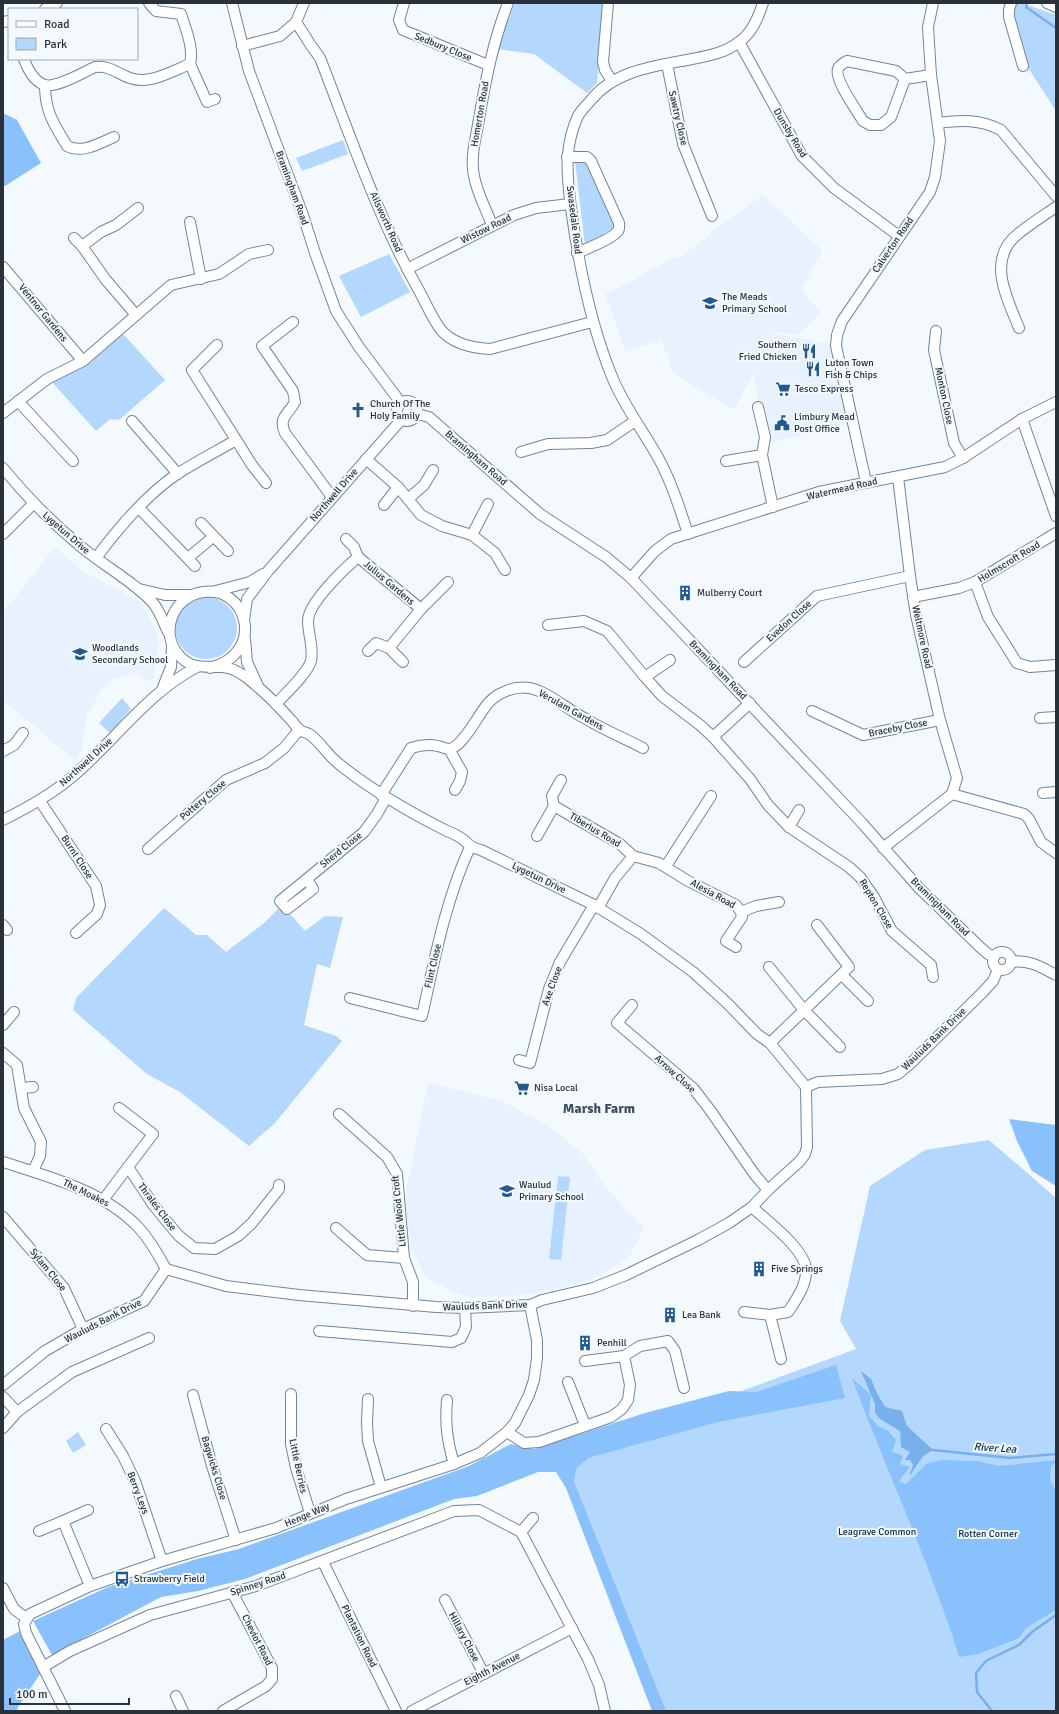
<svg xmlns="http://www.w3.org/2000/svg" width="1059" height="1714" viewBox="0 0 1059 1714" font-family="Signika,sans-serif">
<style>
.built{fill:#e7f2fe}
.green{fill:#b4d7fe}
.forest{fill:#89c1fd}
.water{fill:#78b0eb}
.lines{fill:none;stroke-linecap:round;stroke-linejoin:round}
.stream{stroke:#78b0eb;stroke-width:2.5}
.minor-casing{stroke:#72869b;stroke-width:12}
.minor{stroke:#fff;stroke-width:10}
.labels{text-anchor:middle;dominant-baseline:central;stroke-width:4;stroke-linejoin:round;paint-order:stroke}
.street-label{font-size:10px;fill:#29313a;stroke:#f4f9fd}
.poi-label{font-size:10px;fill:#29313a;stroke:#f4f9fd;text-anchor:start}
.park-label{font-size:10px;fill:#012b4f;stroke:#f4f9fd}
.water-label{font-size:11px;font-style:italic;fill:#063056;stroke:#f4f9fd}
.district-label{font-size:14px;font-weight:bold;fill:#3a4d60;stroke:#f4f9fd}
</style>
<rect width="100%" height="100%" fill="#f4f9fd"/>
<g class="built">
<path d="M763,195L822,250L801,291L822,312L799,335L775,332L734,410L674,374L661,340L626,352L605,294L629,282L677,256L678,258L702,241L710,235L711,232Z"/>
<path d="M775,334L832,344L848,424L768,443L753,375Z"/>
<path d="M55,547L82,571L141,602L159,637L154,677L146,682L137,671L107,682L86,716L82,749L75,760L3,700V613Z"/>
<path d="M428,1083L502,1101L549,1126L583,1154L605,1187L644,1228L629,1258L588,1281L553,1290L520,1295L468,1298L427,1279L410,1246L405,1195Z"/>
</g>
<g class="green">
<path d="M515,3H605L597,83L587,93L534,54L497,49Z"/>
<path d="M1016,3H1022L1056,15V111L1027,66L1014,22Z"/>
<path d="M343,140L348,154L302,171L296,158Z"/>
<path d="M586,160L617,226L585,245L575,162Z"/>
<path d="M389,254L410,292L361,317L339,276Z"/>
<path d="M123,334L165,380L119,420L110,419L96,431L52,382L90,363Z"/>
<circle cx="206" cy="628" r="31"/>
<path d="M122,698L131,709L110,733L99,723Z"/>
<path d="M164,908L196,935H207L226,952L263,924L278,909L291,915L305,931L325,916L343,917L330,968L317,964L304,1025L336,1036L342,1041L275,1123L249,1146L180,1092L147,1074L73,1010L76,998Z"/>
<path d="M989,1140L1056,1198V1711H660L559,1458L856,1349L840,1321L870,1186L925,1150Z"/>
<path d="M558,1176L570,1177L561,1260L549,1259Z"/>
<path d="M78,1432L86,1445L73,1453L66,1441Z"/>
</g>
<g class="forest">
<path d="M3,113L17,120L41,163L5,186L3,184Z"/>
<path d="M1009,1119L1056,1125V1186L1032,1171L1017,1141Z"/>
<path d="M836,1365L845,1398L718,1422L588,1458L576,1469L574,1482L666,1711H652L566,1488L556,1472H538L477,1496L454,1499L245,1579L198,1591L161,1597L52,1655L33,1621L108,1587L197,1559L239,1549L469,1466L511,1444L534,1449L645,1413L729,1391L756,1392Z"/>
<path d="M852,1378L871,1395L869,1416L878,1426L888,1431L896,1440L892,1452L903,1456L900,1464L910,1467L899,1481L906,1484L926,1464L940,1460L978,1461L999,1466L1056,1460V1462L1051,1466L1050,1479L1056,1491V1610L1026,1628L1019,1638L978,1654L959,1657C951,1628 939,1599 929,1571C904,1506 876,1443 852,1378Z"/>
<path d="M20,1631L42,1671L18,1707L17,1711H3V1640Z"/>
</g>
<path class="water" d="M861,1371L871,1379L877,1393L885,1407L902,1411L907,1426L933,1450L923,1456L909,1477L913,1465L910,1460H905L910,1452L901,1447L900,1431L880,1419L875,1413V1404Z"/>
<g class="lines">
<g class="stream">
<path d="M1027,3L1026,7L1056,28"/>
<path d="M933,1450L1010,1458L1056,1454"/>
<path d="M992,1711L977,1692L976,1673L986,1661L1019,1645L1032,1632L1056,1615"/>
</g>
<g class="minor-casing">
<g id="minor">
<path d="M149,3L156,11L181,14C186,30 194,48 190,64"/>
<path d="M232,3L249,71L303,215L315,253L336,311L359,347L401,403"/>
<path d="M404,3L399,20L403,30L488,65"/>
<path d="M608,3L603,62L605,70L612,81"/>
<path d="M1011,3L1009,10V17L1023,66"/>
<path d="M1047,3L1056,7"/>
<path d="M45,9L57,3"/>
<path d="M3,22L9,21"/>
<path d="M296,22L304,3"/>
<path d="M739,42L802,156L834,188L899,236"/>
<path d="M242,46L280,36L296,22L310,44L320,58C350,135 377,215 417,287C424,299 433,320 441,330C453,344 472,348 490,349L592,322"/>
<path d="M24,59C27,68 34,82 45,85C57,88 84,72 95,67C109,65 118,74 130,78C150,85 172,71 190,64L207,102L215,99"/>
<path d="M667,64L683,144L712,216"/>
<path d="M905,79L896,71L847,61C844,63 839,65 838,69C834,79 857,111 863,121L870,125H881L891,117L905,79L931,75"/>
<path d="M45,85C45,112 54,124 67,146C82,154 100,143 114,137"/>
<path d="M938,123C961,120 980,119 1001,130L1056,196"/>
<path d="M567,157H587L591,161L619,223C619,227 620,230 617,232C612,239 586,249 577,253"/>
<path d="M190,222L201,279"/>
<path d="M492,225C486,209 477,193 474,176C470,157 476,138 479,119C486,78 493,42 508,3"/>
<path d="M74,238L82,246"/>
<path d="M3,267L83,361"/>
<path d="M407,269L514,215L536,208L570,204"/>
<path d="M136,315L106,280L82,246L101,232L116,225L138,208"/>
<path d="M293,322L262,346L293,391L295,402C288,415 278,417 285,433L332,497"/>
<path d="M1019,328C1007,298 986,259 1018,234C1030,224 1043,216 1056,207"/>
<path d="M936,331L934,350L954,443L963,458"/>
<path d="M217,345L192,370L252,465L266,483"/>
<circle cx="407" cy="411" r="10"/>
<path d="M18,401L73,461"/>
<path d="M758,407L765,437L762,455L773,507"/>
<path d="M3,413L47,379L83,361L171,285L219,274L249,254L268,250"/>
<path d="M417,414L429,417L540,514L606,557L631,578L862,823L919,888L981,948L988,954L994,957"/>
<path d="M1022,419L1056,516"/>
<path d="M132,421L178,474"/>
<path d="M521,452L548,444L591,443L607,440L635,421"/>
<path d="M366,459L398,487L421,515L442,526L472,535L495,553L505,570"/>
<path d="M726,461L762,455"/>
<path d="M3,468C26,496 50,521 78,544C99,563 135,582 153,603C160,611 163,622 168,632"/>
<path d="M866,482L836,346L837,335L842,321L930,192L935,177L940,141L931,75L928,27L933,3"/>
<path d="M408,499L424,485L433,470"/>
<path d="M384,505L398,487"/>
<path d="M139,508L195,566"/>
<path d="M201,523L228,551"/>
<path d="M3,534L33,504"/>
<path d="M688,534C680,509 672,484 660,461C645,433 625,408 613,379C592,329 581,276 573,222C570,202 566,175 568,155C569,141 572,129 578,116C581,110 587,105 591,100C615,70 656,66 692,59C708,56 725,53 739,42C752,33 758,18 763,3"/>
<path d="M472,535L488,504"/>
<path d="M346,539L354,547L358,557"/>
<path d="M96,558C119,527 145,496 177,474C196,462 217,451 236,440"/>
<path d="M188,558L213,537"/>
<path d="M631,578L655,551L671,539L819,492L945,467L963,458L1022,419L1056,402"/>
<path d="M975,582L988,617L1017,663L1030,667L1056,665"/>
<path d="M139,589L165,595H191"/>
<path d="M212,592L250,582L263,574"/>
<path d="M913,597L959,588L975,582L1056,533"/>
<path d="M421,609L448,582"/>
<path d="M244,620L247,599L268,571L401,420"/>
<path d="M548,625L584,621L607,631L645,677L662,696L700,725L713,737"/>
<path d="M245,639L247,662L258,686"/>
<path d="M368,651L376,643L389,648L403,662"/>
<path d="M744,662L817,596L910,576"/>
<path d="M210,668C267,653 247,585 203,592C174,596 159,631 178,654C193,673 209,664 228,668C240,671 250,680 259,688C270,697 281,709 291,720C294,723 296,727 299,729C301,732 306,732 309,734C321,742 328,756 339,764C373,791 409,812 447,831C452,833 457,835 461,838C470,844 468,847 481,850L594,905L641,934L693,972L727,1003L757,1034L770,1043L806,1087"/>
<path d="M645,677L670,660"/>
<path d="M163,687L171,667L172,645"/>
<path d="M750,703L713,737L750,779L768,805L789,827L849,867L860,877L874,897L892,931L931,965L933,977"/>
<path d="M276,704C286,693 307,674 311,661C314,648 308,635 308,621C308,603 344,569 358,557L421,609L389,648"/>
<path d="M812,711L863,735L940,720"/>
<path d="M1040,718L1056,717"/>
<path d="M449,749L462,772L460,781L455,790"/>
<path d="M3,751L14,745L23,733"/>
<path d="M1043,793L1056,792"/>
<path d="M952,794L1024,814L1029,819L1041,842L1056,853"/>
<path d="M381,795L411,748C420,745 429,744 438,746C442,747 447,749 450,749C462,746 476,720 483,710C494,692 519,682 539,691C554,697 570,711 586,719C604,730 624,738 643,748"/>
<path d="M40,801L96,886L100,905L97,914L76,933"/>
<path d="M554,806L552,796L561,780"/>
<path d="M3,820C27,808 51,795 72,777C114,742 148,692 197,667"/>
<path d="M789,827L799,810"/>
<path d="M537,836L554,806L620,844L633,856"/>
<path d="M883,848L952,794L957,778L940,720L916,615L910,576L898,477"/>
<path d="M148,849L226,780L265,763L284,748L299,730"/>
<path d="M666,866L711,796"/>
<path d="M307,879L313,889L287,909L280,901L364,832L377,814L386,798"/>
<path d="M598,908L615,878L633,856L659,863L688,881L736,905L741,912L742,917L726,941L736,947"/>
<path d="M741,912L756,906L779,902"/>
<path d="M3,925L7,930"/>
<circle cx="1002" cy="961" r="9"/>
<path d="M1011,962C1028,959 1041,967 1056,975"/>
<path d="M769,967L804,1010L840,1047"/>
<path d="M842,975L868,1001"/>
<path d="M350,998L422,1016C435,958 445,902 470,847"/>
<path d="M632,1005L617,1023L693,1088L710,1110L755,1175L768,1190"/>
<path d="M3,1025L14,1012"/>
<path d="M770,1043L849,967L817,925"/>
<path d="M3,1053L17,1065L24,1108L41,1142L40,1156L33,1171"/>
<path d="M519,1060L530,1063L549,989L560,962L594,905"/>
<path d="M806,1087L818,1082L882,1079L898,1074L911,1063L983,992L993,981L998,970"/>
<path d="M22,1088L33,1087"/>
<path d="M339,1114L387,1157L397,1174L404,1258L413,1282V1306"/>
<path d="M3,1162C50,1177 104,1191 139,1228C150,1240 158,1254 166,1269"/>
<path d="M128,1167L154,1206L178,1235L194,1248L215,1249L238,1236L252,1223L279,1189V1185"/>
<path d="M103,1200L153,1134L119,1108"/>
<path d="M752,1207C767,1221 804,1248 806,1269C807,1285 796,1300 788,1312L770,1315L781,1359"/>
<path d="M3,1217L64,1288L83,1329"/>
<path d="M336,1228L367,1255L404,1258"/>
<path d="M166,1269L226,1286L299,1295L436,1307L465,1308L530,1305L542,1300L593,1288L626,1275L698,1240L729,1223L752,1207L768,1190L800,1161L805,1154L807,1147L806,1087"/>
<path d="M744,1312L770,1315"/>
<path d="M319,1331L452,1342L461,1338L466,1327L465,1308"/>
<path d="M585,1361L624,1356"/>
<path d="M568,1382L585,1425"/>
<path d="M3,1385L45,1351L83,1329L144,1301L166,1269"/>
<path d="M291,1394V1444L296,1468L310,1513"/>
<path d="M193,1395L212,1466L236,1540"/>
<path d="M3,1397L17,1412"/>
<path d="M368,1399L367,1423L368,1441L381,1487"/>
<path d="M447,1400C445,1424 447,1440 454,1464"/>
<path d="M3,1428L17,1412L72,1372L149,1338"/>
<path d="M106,1429L123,1456L135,1481L162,1561"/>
<path d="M507,1432L524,1443L539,1442L611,1417L622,1409L628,1400L630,1385L624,1356L640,1346L668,1341L675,1351L684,1388"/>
<path d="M63,1521L88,1510"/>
<path d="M39,1531L63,1521L90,1586"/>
<path d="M521,1532L533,1518"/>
<path d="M323,1562L396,1711"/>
<path d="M3,1588L14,1609L26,1618"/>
<path d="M445,1600L484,1674"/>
<path d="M43,1667L70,1651L150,1615L256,1586L454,1511L479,1510L521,1532L588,1659L599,1685L605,1711"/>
<path d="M176,1696L183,1711"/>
<path d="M65,1711L26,1633L24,1624L30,1614L90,1586L162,1561L276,1528L346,1499L454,1464L480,1453L507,1432L515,1423L529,1395L534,1380L537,1358V1340L530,1305"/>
<path d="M223,1711L266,1686L272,1679V1668L232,1592"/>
<path d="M412,1711L572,1628"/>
</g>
</g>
<use href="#minor" class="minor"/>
</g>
<defs>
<g id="school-bare" transform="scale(1.2)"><path d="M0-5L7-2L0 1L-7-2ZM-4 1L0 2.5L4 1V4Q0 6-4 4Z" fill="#205a91" stroke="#f4f9fd" stroke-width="2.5" paint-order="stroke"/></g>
<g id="restaurant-bare" transform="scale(1.2)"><path d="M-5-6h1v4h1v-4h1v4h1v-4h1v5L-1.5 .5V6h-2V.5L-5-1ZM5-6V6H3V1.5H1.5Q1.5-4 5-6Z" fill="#205a91" stroke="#f4f9fd" stroke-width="2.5" paint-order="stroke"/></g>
<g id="supermarket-bare" transform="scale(1.2)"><path d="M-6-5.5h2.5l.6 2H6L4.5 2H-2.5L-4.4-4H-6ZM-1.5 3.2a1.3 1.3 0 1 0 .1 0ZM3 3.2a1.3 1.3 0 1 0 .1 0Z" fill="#205a91" stroke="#f4f9fd" stroke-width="2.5" paint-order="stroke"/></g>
<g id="church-bare" transform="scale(1.2)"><path d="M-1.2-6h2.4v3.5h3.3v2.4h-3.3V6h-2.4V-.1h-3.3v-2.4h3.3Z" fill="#205a91" stroke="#f4f9fd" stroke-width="2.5" paint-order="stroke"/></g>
<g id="civic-bare" transform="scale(1.2)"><path d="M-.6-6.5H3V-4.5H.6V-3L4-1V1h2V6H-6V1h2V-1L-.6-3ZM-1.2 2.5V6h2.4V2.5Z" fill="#205a91" stroke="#f4f9fd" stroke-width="2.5" paint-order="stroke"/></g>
<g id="building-bare" transform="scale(1.2)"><path d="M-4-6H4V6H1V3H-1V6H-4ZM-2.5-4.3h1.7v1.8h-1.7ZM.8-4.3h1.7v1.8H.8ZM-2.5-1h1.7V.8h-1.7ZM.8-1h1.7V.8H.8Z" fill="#205a91" stroke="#f4f9fd" stroke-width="2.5" paint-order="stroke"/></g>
<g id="bus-bare" transform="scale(1.2)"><path d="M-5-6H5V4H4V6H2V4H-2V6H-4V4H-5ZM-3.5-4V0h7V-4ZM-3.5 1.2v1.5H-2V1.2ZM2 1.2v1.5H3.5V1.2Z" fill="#205a91" stroke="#f4f9fd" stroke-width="2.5" paint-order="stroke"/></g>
</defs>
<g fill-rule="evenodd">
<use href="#school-bare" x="710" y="303"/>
<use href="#restaurant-bare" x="809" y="351"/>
<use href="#restaurant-bare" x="813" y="369"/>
<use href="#supermarket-bare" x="783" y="389"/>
<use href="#church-bare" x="358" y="410"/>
<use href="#civic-bare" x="782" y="423"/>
<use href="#building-bare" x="685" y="593"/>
<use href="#school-bare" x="80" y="654"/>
<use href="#supermarket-bare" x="522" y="1088"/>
<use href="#school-bare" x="507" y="1191"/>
<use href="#building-bare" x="759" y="1269"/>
<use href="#building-bare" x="670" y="1315"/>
<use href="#building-bare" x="585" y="1343"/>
<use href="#bus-bare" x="122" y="1579"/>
</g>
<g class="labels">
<g class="street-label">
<text transform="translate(443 47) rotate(22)">Sedbury Close</text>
<text transform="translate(480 114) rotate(-80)">Homerton Road</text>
<text transform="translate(678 118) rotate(77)">Sawtry Close</text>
<text transform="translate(790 133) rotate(59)">Dunsby Road</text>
<text transform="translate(292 188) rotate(70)">Bramingham Road</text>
<text transform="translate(574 220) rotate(83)">Swasedale Road</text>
<text transform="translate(386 222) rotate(66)">Ailsworth Road</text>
<text transform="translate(486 229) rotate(-26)">Wistow Road</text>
<text transform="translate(893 245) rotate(-56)">Calverton Road</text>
<text transform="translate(43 313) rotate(51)">Ventnor Gardens</text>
<text transform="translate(944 396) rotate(78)">Monton Close</text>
<text transform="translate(476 458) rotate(41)">Bramingham Road</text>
<text transform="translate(842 489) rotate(-13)">Watermead Road</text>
<text transform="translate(334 495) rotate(-49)">Northwell Drive</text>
<text transform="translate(66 533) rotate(41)">Lygetun Drive</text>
<text transform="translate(1009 562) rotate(-31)">Holmscroft Road</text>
<text transform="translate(389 583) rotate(40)">Julius Gardens</text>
<text transform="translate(789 621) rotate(-42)">Evedon Close</text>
<text transform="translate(922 637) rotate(78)">Weltmore Road</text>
<text transform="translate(718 670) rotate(46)">Bramingham Road</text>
<text transform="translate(571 710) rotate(29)">Verulam Gardens</text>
<text transform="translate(898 728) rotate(-11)">Braceby Close</text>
<text transform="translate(86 762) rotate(-42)">Northwell Drive</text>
<text transform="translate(203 800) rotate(-40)">Pottery Close</text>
<text transform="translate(595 830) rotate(31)">Tiberius Road</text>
<text transform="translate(341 850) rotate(-39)">Sherd Close</text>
<text transform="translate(77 857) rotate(57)">Burnt Close</text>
<text transform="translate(539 878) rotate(26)">Lygetun Drive</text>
<text transform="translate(713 894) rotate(29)">Alesia Road</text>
<text transform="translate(876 904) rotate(59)">Repton Close</text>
<text transform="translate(940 907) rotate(45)">Bramingham Road</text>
<text transform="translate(433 966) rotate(-77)">Flint Close</text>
<text transform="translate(552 986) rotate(-70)">Axe Close</text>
<text transform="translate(934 1039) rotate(-44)">Wauluds Bank Drive</text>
<text transform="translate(675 1074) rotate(42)">Arrow Close</text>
<text transform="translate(86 1193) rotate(26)">The Moakes</text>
<text transform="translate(157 1207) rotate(53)">Thrales Close</text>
<text transform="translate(399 1211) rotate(-96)">Little Wood Croft</text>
<text transform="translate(48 1270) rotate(51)">Sylam Close</text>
<text transform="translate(485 1306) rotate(-2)">Wauluds Bank Drive</text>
<text transform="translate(103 1321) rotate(-27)">Wauluds Bank Drive</text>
<text transform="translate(298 1466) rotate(78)">Little Berries</text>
<text transform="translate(214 1468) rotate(73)">Bagwicks Close</text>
<text transform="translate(138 1493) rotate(69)">Berry Leys</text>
<text transform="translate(307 1515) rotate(-23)">Henge Way</text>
<text transform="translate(258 1584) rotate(-18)">Spinney Road</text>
<text transform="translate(359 1636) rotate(64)">Plantation Road</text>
<text transform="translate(464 1637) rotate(62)">Hillary Close</text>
<text transform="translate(257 1640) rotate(63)">Cheviot Road</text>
<text transform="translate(492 1669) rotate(-27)">Eighth Avenue</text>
</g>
<g class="poi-label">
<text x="722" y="297">The Meads<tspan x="722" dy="12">Primary School</tspan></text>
<text x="797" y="345" text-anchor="end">Southern<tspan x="797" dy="12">Fried Chicken</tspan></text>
<text x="825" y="363">Luton Town<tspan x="825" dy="12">Fish &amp; Chips</tspan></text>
<text x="795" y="389">Tesco Express</text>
<text x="370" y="404">Church Of The<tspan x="370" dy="12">Holy Family</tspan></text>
<text x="794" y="417">Limbury Mead<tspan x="794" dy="12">Post Office</tspan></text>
<text x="697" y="593">Mulberry Court</text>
<text x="92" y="648">Woodlands<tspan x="92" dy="12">Secondary School</tspan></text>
<text x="534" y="1088">Nisa Local</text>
<text x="519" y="1185">Waulud<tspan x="519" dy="12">Primary School</tspan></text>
<text x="771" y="1269">Five Springs</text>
<text x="682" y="1315">Lea Bank</text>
<text x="597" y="1343">Penhill</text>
<text x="134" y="1579">Strawberry Field</text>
</g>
<g class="park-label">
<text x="877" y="1532">Leagrave Common</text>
<text x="988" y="1534">Rotten Corner</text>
</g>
<g class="water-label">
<text transform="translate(995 1448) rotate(4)">River Lea</text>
</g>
<g class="district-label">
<text x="599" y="1108">Marsh Farm</text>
</g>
</g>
<rect width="1059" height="1714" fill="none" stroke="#29313a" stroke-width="8"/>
<rect x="8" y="8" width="130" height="52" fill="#f4f9fd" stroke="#a3a9af"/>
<rect x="16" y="21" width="20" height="6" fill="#ffffff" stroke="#a3a9af"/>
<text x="44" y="28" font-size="12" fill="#29313a">Road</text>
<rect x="16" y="38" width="20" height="12" fill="#b4d7fe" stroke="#a3a9af"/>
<text x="44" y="48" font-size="12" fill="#29313a">Park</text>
<path d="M10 1698v6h119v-6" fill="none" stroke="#29313a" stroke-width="2"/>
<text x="16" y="1698" font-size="12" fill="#29313a" stroke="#f4f9fd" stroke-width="3" paint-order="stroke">100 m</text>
</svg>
